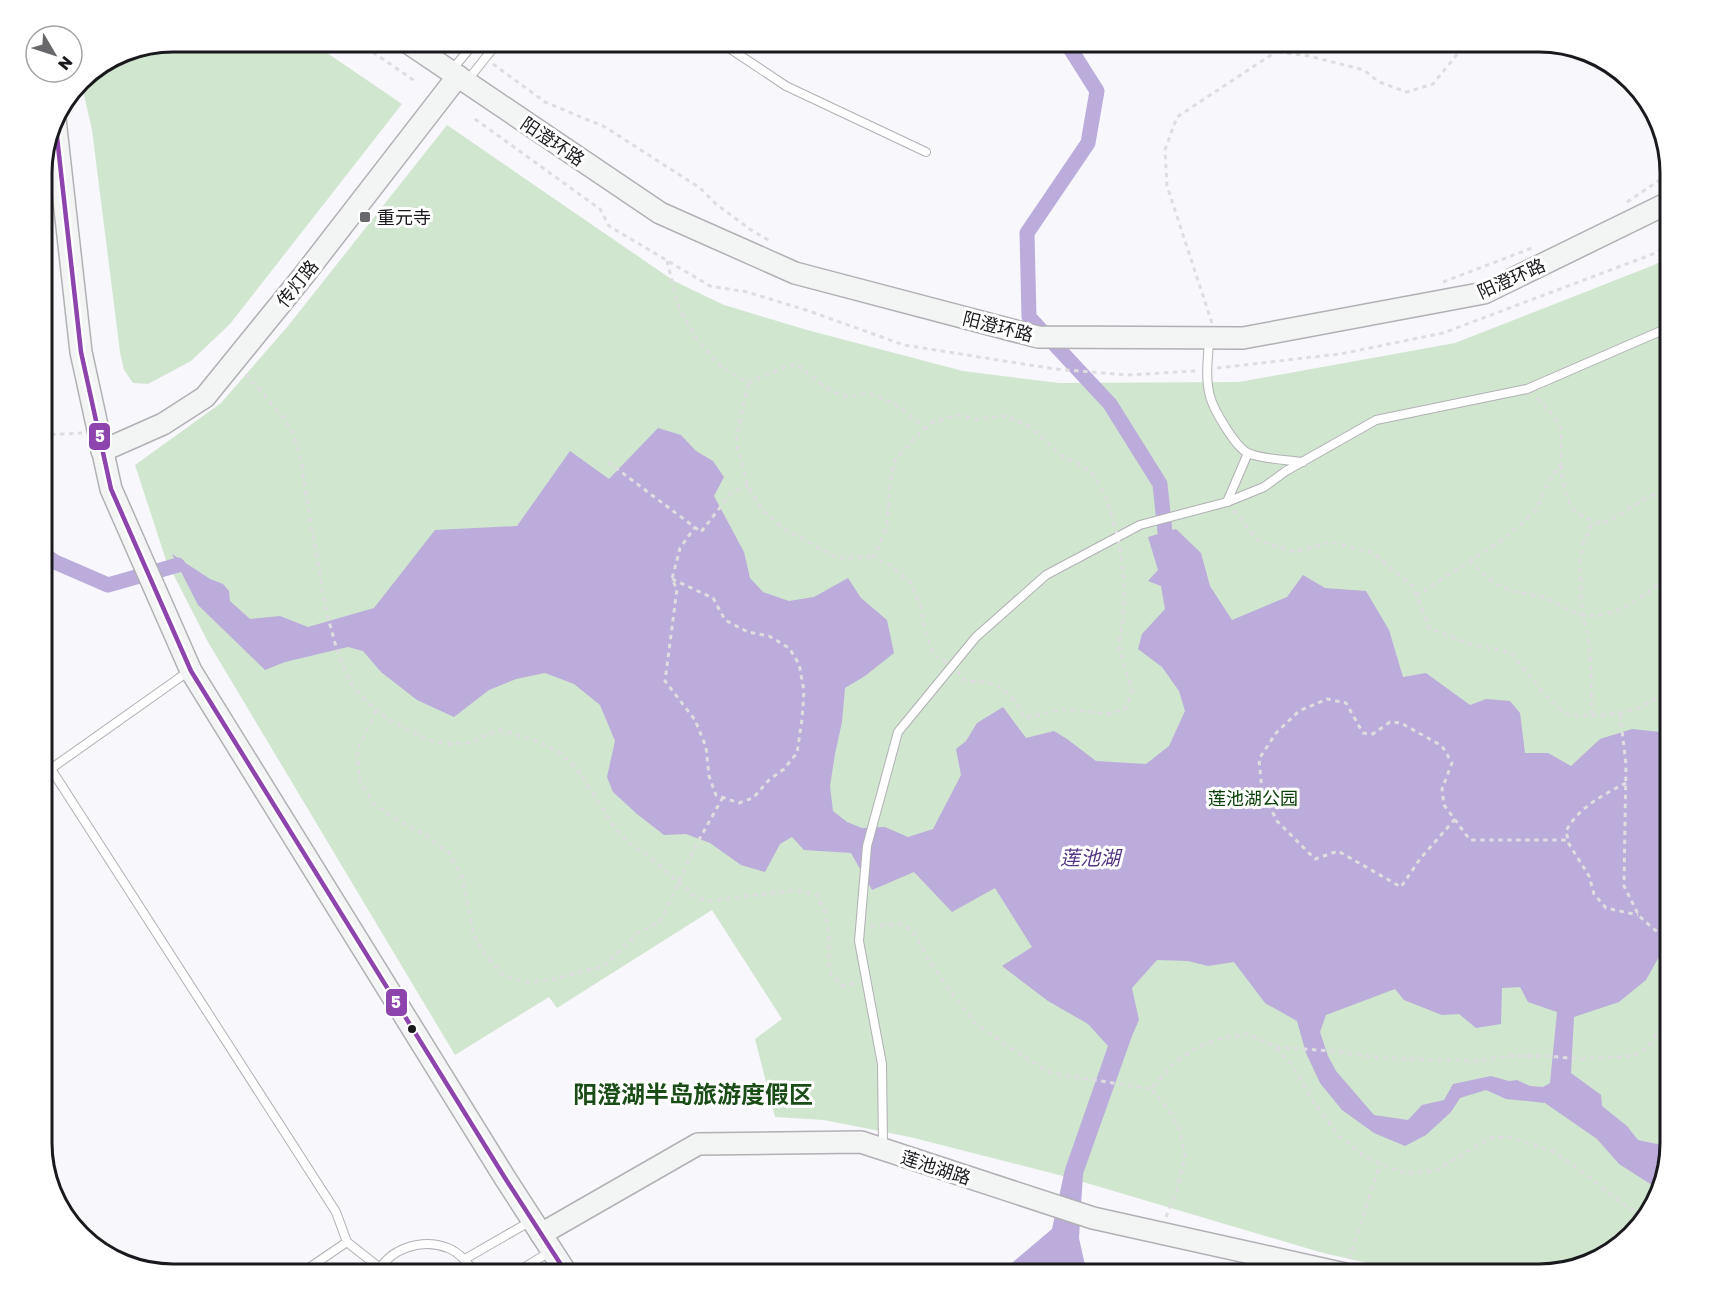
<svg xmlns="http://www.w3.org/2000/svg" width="1712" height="1316" viewBox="0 0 1712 1316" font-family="'Golos Text','Noto Sans SC',sans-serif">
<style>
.green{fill:#d0e6cf}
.water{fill:#bbacdb;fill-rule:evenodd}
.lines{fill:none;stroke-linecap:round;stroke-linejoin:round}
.canal{stroke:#bbacdb;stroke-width:15}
.lane-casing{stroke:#b1b0b4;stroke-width:10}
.secondary-casing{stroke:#b1b0b4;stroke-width:24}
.path{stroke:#dedee0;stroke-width:3;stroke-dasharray:4.5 4.5;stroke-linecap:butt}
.lane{stroke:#fefeff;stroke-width:8}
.secondary{stroke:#f3f4f4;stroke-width:21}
.bus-1-casing{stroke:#fff;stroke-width:9}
.bus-1{stroke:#8e44ad;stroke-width:4.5}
.poi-dot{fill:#68676b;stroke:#fff;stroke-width:2}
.bus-dot{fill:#1a191d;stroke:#fff;stroke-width:2}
.labels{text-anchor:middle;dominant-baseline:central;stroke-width:6;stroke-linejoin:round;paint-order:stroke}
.street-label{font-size:18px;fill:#1a191d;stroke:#fff}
.poi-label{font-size:18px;fill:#1a191d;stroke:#fff;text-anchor:start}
.park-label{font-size:18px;fill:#0a4007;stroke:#fff}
.water-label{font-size:20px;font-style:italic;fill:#543583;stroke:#fff}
.district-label{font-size:24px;font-weight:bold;fill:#1a4c16;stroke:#fff}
.rim{fill:none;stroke:#1a191d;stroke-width:3}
.line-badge{stroke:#fff;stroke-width:2}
.badge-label{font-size:16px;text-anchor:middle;font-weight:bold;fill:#fff}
</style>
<rect width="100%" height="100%" fill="#f8f7fc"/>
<g class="green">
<path d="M174,42H311L402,104L230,324L191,361L148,384L133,383L124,370L120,352L92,130L81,82L87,75L124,52Z"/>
<path d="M447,125L674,281L724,305L807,330L963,371L1059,383L1239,382L1455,343L1654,265L1670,256V1143L1643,1223L1596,1261L1538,1274H1417L1323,1253L1063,1176L910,1137L824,1120L775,1117L755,1039L782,1019L712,910L557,1008L549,997L455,1055L208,642L166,560L135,465L221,403L288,326Z"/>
</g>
<path class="water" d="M658,428L681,435L696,451L713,461L724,477L714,496L744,552L750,578L763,592L789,601L814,597L848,578L861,598L887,620L894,653L865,676L845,688L842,722L835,754L830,786L833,811L847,822L862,828L885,827L908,837L933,829L961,775L956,749L966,741L977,723L1003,707L1026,738L1054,731L1067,739L1096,761L1146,764L1169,746L1185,711L1179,691L1162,667L1138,649L1142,634L1165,609L1161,586L1148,581L1158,570L1148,537L1176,529L1201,553L1210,586L1232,620L1287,597L1303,575L1325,588L1366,591L1389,630L1403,677L1426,673L1470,705L1486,699L1510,701L1520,713L1525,753H1548L1571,766L1600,739L1632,729L1670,733V937L1646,980L1619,1002L1574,1017L1571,1073L1601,1095L1602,1106L1627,1126L1638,1140L1657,1144L1670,1139L1655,1187L1619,1164L1597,1139L1545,1103L1506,1099L1486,1090L1460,1098L1451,1112L1426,1135L1405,1146L1374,1133L1342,1110L1320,1083L1306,1053L1297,1021L1265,1003L1234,962L1208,966L1188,961L1157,960L1132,988L1139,1020L1132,1036L1083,1174L1079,1238L1087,1274H999L1052,1229L1065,1169L1108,1046L1088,1024L1048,1001L1002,966L1032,947L995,888L952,912L914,872L872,890L851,853L804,850L792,837L780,844L765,872L741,865L710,843L686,834L664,835L637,814L613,792L607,777L615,741L600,705L574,684L545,673L516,679L489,690L454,717L417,700L381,672L363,651L348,647L285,662L265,670L198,605L172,554L210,579L223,584L229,591L230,601L250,619L280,616L308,627L374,608L435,530L517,526L570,451L609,479ZM1520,987L1528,1002L1557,1012L1550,1083L1543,1087L1530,1086L1517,1080L1509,1081L1491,1076L1453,1084L1444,1100L1422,1105L1408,1120L1374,1115L1336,1071L1328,1056L1320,1032L1326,1015L1395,989L1404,1000L1442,1015L1459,1014L1476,1028L1501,1024L1502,988Z"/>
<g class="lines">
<g class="canal">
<path d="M1066,42L1097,91L1088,143L1027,233L1029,317L1110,404L1160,484L1165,532"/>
<path d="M42,553L55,562L108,585L178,565"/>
</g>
<g class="lane-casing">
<g id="lane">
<path d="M720,42L786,86L926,152"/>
<path d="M451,71L475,42"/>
<path d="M467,81L498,42"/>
<path d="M1209,341C1208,359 1205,378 1210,396C1213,409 1236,448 1248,453C1260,459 1289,460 1303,462"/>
<path d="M1227,502L1248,453"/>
<path d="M51,769L336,1212L347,1242"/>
<path d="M42,775L189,671"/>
<path d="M883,1147L882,1064L859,941L867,846L898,732L976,637L1046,575L1140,525L1227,502L1264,487L1286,471L1376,420L1527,389L1670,327"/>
<path d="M465,1259L531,1221"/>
<path d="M300,1274L347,1242L380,1268"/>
<path d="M377,1274C389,1248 422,1238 448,1248C460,1253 468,1263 476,1274"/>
<path d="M514,1274L551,1251"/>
</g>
</g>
<g class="secondary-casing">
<g id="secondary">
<path d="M407,42L660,213L795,273L1038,337L1243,338L1484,293L1670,202"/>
<path d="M55,119L81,352L111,489L191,671L505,1178L567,1274"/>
<path d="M102,451L163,424L205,397L304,275L458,76"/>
<path d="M541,1234L698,1144L861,1142L1093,1218L1345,1274"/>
</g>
</g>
<g class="path">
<path d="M358,42L415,81"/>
<path d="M1278,52L1309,56L1364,70L1379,82L1407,92L1433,84L1463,47L1469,42"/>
<path d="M493,64L545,102L605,127L700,188L716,204L751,230L772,242"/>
<path d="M475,119L600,209L609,226L710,286L747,292L809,311L904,345L1055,369L1127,375L1196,371"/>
<path d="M1627,202L1670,173"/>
<path d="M667,261L679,308L697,339L722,368L749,383L777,370L796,364C810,375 825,389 842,395C849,398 858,394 865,394C889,396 907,413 925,429"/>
<path d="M1443,282L1532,248"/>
<path d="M1212,323L1167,186L1165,150L1177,117L1277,51L1295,42"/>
<path d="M1217,368L1340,354L1443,333L1653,254L1670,245"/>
<path d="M246,374L283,417L292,431L301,460L305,488L326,610L338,654L350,682L363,698L376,711L400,726L426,739L447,744L467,743L500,730L540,742L560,753L577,769L615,828L629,843L648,856L696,897L709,901L796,890L817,895L825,912L829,937V971L841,986L856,983"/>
<path d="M749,384L744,401L736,442L748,486L762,510L784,529L838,558L874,557"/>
<path d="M957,415L976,419L1006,416L1029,426L1061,455L1079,464L1092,473L1107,499L1118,538L1125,588L1123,618L1119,647L1132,691L1125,709L1108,714L1063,709L1025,718C1017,702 1005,686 986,682C980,681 972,682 966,681L952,666L934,655L925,632L921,607L910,582L891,566L874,557L887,526L889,488L894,462L915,437L933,422Z"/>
<path d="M42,435L82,433"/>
<path d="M608,462L701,532L732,492L748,486"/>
<path d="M1561,465C1564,498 1567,513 1601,524L1614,518L1646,498L1670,489"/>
<path d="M1234,510L1257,540L1294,552L1331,542L1373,553L1413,586L1429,628L1470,644L1510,652L1546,696L1567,715C1607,716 1639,717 1670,686"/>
<path d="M1469,561C1481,572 1491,582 1506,589C1517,593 1531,594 1542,597C1554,601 1564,609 1576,613C1611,625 1646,595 1670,574"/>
<path d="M672,579L713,598L725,620L748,632L769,636L789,648L799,664L804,691L802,719L797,753L784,769L769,780L753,798L739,803L716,795L709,776L706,747L695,720L665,681L677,589L672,579L680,548L695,527"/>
<path d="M1416,596L1505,538L1535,511L1548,483L1561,463V429L1551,413L1536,396"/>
<path d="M376,711L357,750L360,782L374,804L397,820L424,834L449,853L462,877L474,936L486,956L504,976L527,982L550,980L604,966L638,933L660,922L695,847L723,797"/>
<path d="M1620,714L1626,764L1624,886L1639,916L1670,943"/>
<path d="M1592,715L1591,669L1588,633L1582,614L1580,562L1583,544L1593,521"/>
<path d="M1626,783C1603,795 1579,807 1566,831L1569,844L1589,876L1594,894L1606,908L1638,915"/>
<path d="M1455,819L1420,859L1401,887L1338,851L1315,859L1277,821L1262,791L1259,759L1276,733L1299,711L1327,699L1346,703L1363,733L1373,734L1390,722L1401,723L1442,746L1452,763L1442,789L1444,805L1470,840H1568"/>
<path d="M871,926L901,924L913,931L927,957L949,990L976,1024L1015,1051L1051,1073L1151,1089"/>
<path d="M1276,1047L1331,1051L1381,1058L1478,1061L1507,1056H1547L1579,1059L1634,1056L1649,1046L1670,1011"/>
<path d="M1166,1217L1177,1190L1185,1157L1180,1131L1168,1109L1151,1089L1175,1062L1198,1047L1222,1038L1248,1034L1274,1046L1292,1065L1313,1101L1339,1136L1367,1158L1404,1173L1435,1171L1490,1138L1509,1137L1552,1151L1587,1175L1621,1203L1645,1216"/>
<path d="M1349,1259L1380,1164"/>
</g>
<use href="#lane" class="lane"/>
<use href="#secondary" class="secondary"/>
<g class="bus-1-casing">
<path id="bus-1" d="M55,119L81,352L111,489L191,671L505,1178L567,1274"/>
</g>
<use href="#bus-1" class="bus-1"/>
</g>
<rect class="poi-dot" x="359" y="211" width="12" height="12" rx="3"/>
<circle class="bus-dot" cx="412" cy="1029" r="5"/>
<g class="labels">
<g class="street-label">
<text transform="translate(553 141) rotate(34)">阳澄环路</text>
<text transform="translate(1511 278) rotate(-24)">阳澄环路</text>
<text transform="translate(297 283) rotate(-51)">传灯路</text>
<text transform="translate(998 326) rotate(14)">阳澄环路</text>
<text transform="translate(936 1167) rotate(18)">莲池湖路</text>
</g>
<g class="poi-label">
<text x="377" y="217">重元寺</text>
</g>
<g class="park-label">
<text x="1253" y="798">莲池湖公园</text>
</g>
<g class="water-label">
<text x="1090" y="857">莲池湖</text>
</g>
<g class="district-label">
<text x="693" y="1093">阳澄湖半岛旅游度假区</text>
</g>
</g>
<path d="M0 0H1712V1316H0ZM173 52H1539A121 121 0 0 1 1660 173V1143A121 121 0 0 1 1539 1264H173A121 121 0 0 1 52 1143V173A121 121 0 0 1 173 52Z" fill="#fff" fill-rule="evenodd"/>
<path class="rim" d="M173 52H1539A121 121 0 0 1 1660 173V1143A121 121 0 0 1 1539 1264H173A121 121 0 0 1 52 1143V173A121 121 0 0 1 173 52Z"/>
<g class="line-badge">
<rect x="88" y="422" width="23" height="29" rx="6" fill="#8e44ad"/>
<rect x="385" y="988" width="23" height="29" rx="6" fill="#8e44ad"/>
</g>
<g class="badge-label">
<text x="100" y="442">5</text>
<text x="396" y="1008">5</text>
</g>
<g transform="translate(54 54) rotate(129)"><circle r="28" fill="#ffffff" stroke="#a3a3a5" stroke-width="1.5"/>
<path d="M0-4.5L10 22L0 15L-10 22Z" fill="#68676b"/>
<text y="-9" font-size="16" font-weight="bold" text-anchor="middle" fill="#1a191d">N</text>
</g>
</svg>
